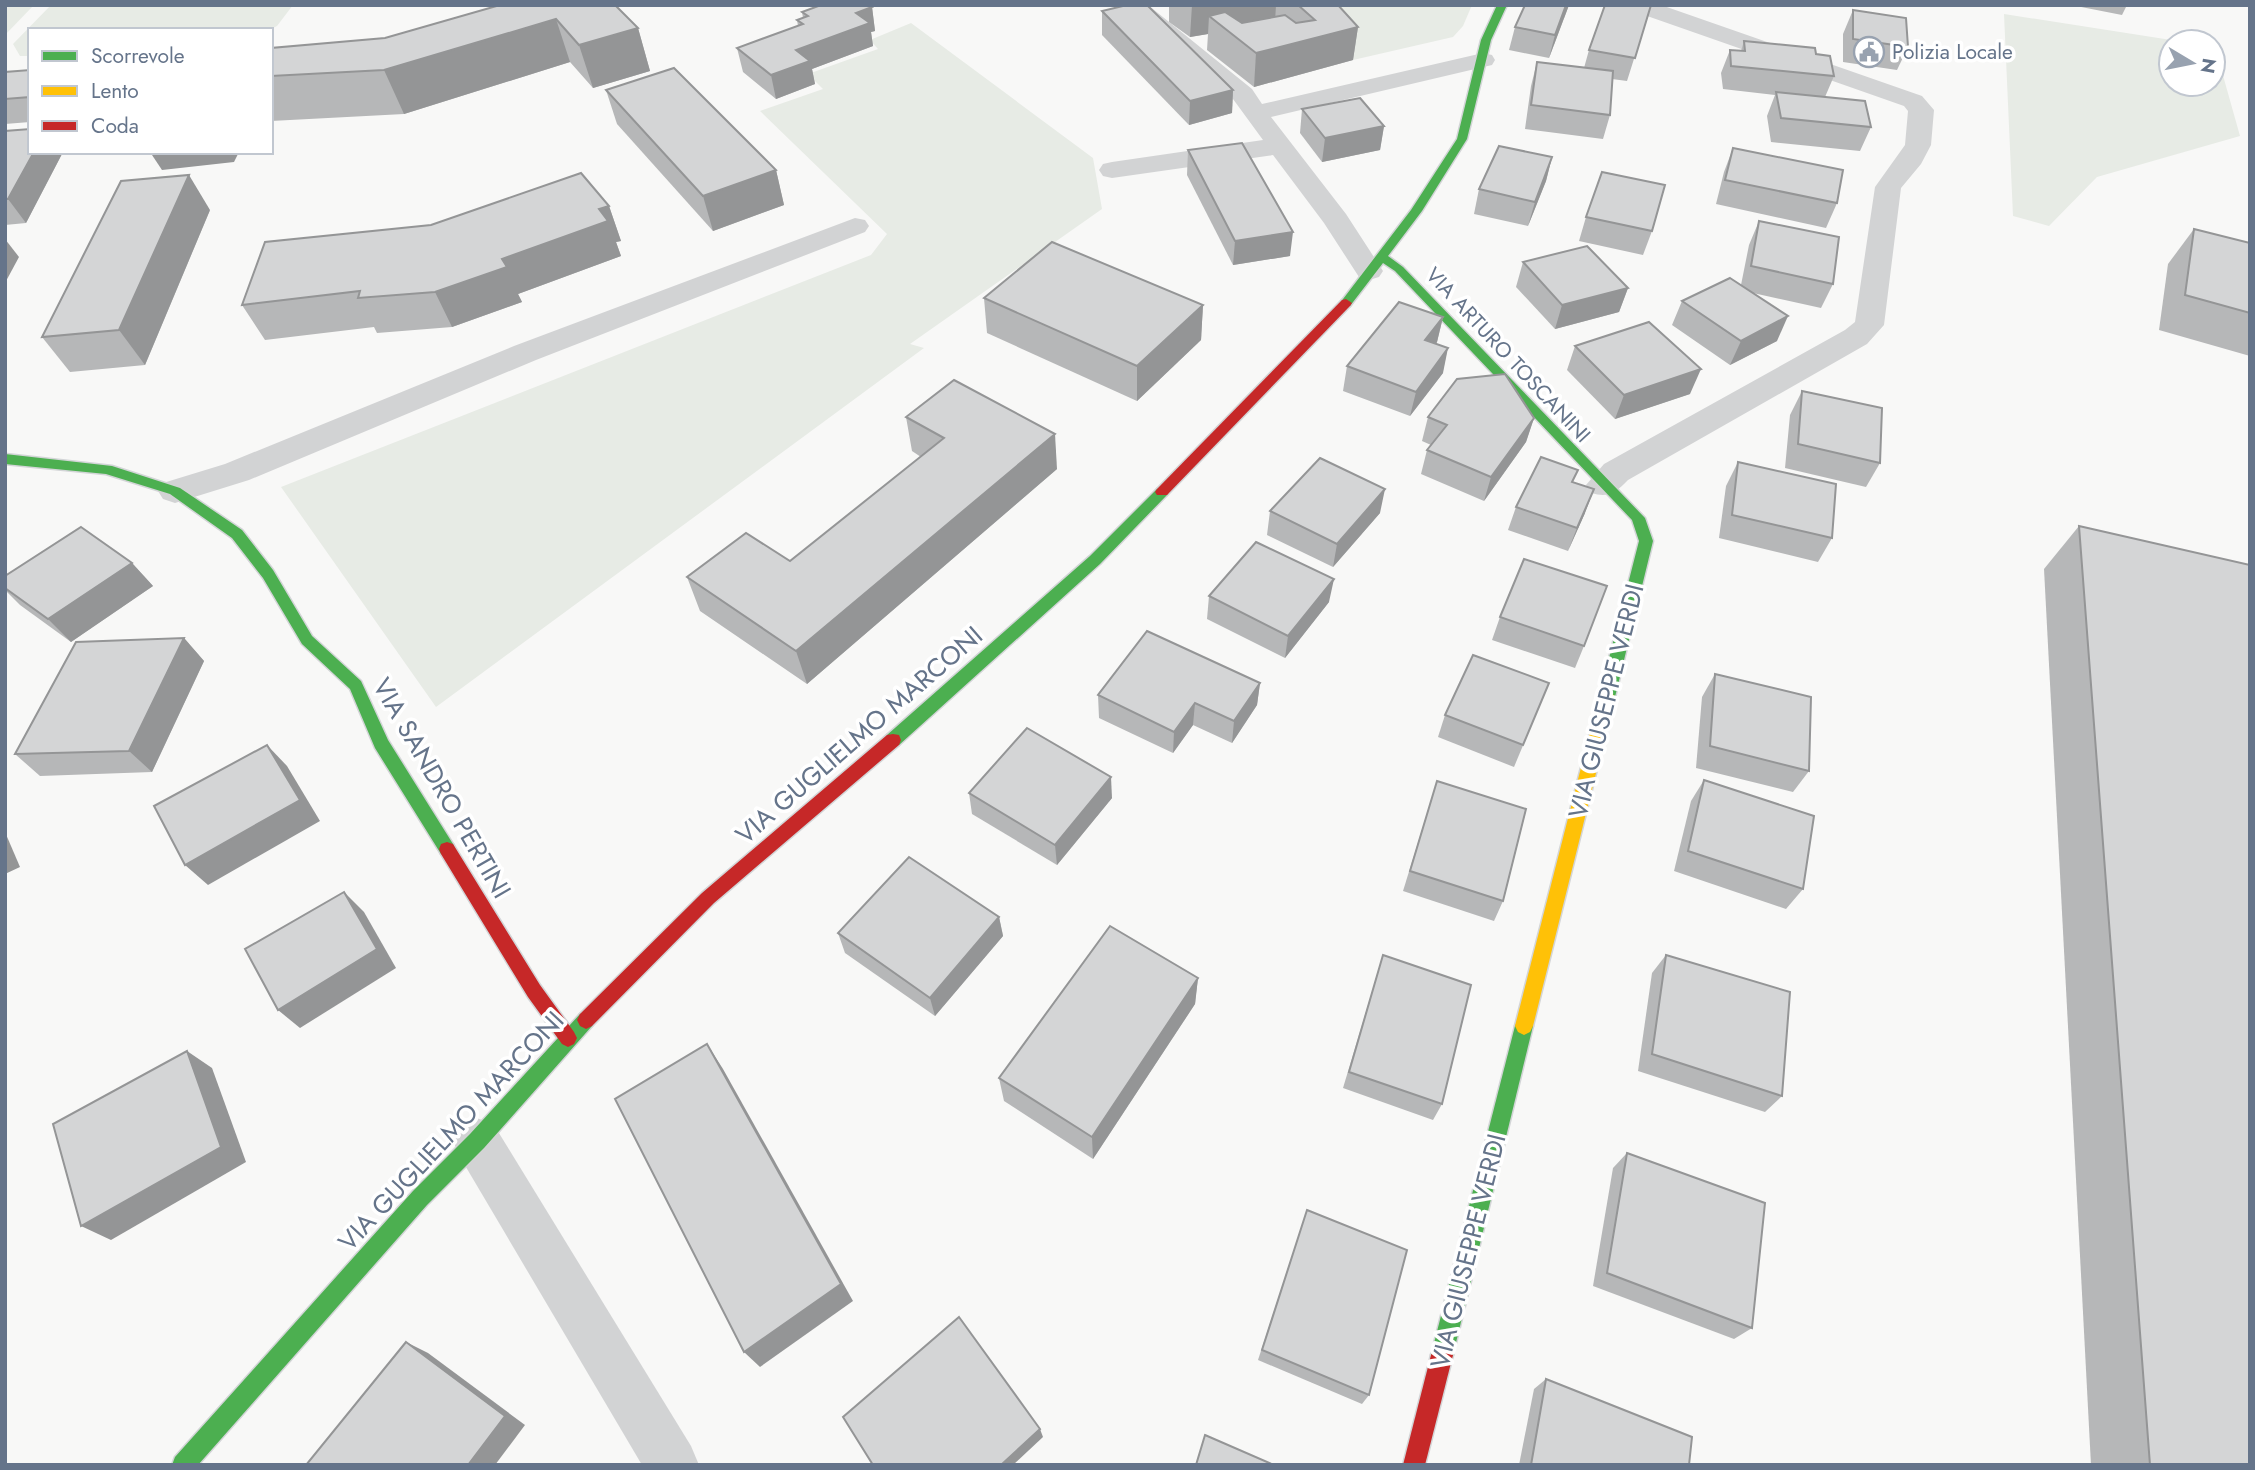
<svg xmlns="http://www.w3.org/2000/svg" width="2255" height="1470" viewBox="0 0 2255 1470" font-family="Jost,sans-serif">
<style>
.green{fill:#e7ebe5}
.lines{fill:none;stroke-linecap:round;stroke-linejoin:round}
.fast-casing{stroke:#d3d5d7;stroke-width:3}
.slow-casing{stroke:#d3d5d7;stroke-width:3}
.jam-casing{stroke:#d3d5d7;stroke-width:3}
.street{fill:#d2d3d4;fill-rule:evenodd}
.fast{fill:#4caf50;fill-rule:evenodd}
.slow{fill:#ffc107;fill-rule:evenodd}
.jam{fill:#c62828;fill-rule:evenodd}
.wall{fill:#b6b7b8}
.shaded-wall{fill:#949596}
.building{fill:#d4d5d6;stroke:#949596;stroke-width:2}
.labels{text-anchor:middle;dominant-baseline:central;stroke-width:7;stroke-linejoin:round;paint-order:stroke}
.far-poi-label{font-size:21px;fill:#65748a;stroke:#fff;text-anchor:start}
.far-street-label{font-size:21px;fill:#65748a;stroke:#fff}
.street-label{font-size:26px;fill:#65748a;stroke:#fff}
</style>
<rect width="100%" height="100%" fill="#f8f8f7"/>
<g class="green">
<path d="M5,5H34L5,35Z"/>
<path d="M51,5H293L277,26L269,30H30V56H20L13,44Z"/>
<path d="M1304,5H1472L1463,26L1453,37L1353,60Z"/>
<path d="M2004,14L2184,42H2171V84H2213L2215,47L2240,136L2097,177L2049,226L2013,216Z"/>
<path d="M911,23L1093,158L1102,209L910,344L924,348L436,707L281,487L871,255L887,234L760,111L823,89L808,74L878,49L870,40Z"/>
</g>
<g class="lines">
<g class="fast-casing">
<g id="fast">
<path d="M1497,5H1507L1491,40L1467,139L1422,211L1388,256L1403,267L1645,518L1653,541L1615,697L1612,701H1602L1599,697L1639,541L1632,520L1395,271L1383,263L1350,306H1342L1340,303L1411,210L1457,139L1481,40Z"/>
<path d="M5,454L112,466L180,488L242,530L273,570L312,636L361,681L388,740L453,844L455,849L453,854L447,856L441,854L375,748L350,689L302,644L263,578L232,538L170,494L106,474L5,464Z"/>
<path d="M1162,487L1167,489L1169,492L1167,495L1100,564L899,745H887L885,740L887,735L1090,556L1157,489Z"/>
<path d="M586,1011L592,1014L595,1020L592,1026L484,1148L427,1205L198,1465H172L175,1457L413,1191L470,1134L580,1014Z"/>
<path d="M1524,1017L1530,1020L1533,1026L1453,1355L1449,1362L1442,1366L1435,1362L1431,1355L1515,1026L1518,1020Z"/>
</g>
</g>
<g class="slow-casing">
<path id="slow" d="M1607,691L1612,693L1615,697L1533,1026L1530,1032L1524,1035L1518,1032L1515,1026L1599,697L1602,693Z"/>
</g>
<g class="jam-casing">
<g id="jam">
<path d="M1346,299L1352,303L1350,306L1167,495H1157L1155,492L1157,489L1342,300Z"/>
<path d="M893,734L899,735L901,740L899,745L714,903L592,1026L586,1029L580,1026L577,1020L580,1014L702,893L887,735Z"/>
<path d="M447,842L453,844L540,985L574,1032L577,1038L574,1044L568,1047L562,1044L528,997L441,854L439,849L441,844Z"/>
<path d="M1442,1344L1449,1348L1453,1355L1425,1465H1403L1431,1355L1435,1348Z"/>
</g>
</g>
<g class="street">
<path d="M1123,5H1148L1252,89L1262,104L1483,53L1492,55L1495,60L1492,65L1271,117L1346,214L1383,271L1379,277L1369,280L1359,277L1324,223L1273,155L1112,178L1103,176L1099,170L1103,164L1112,162L1263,140L1233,99Z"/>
<path d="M1627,5H1661L1922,96L1934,110L1931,145L1921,164L1901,188L1884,325L1867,344L1628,480C1615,493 1609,498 1591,493L1586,485L1604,464L1845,330L1855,322L1875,187L1905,145L1908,111L1904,106L1630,10Z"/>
<path d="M855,218L865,220L869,226L865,232L536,360L249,480L175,503L163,499L158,491L163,483L225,464L514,346Z"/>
<path d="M477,1118L494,1125L691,1446L699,1465H642L460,1157L453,1141L460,1125Z"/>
</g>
<use href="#fast" class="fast"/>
<use href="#slow" class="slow"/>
<use href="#jam" class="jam"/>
</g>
<g class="wall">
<path d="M500,5L638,28L650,71L593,88L570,62L404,114L271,121V48L385,38Z"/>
<path d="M1169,5H1338L1358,27L1353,60L1254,87L1207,50L1208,34L1190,37L1169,22Z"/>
<path d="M1525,5H1569L1549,58L1509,50L1515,27Z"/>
<path d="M1651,5L1627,81L1612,79L1610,115L1603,139L1525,129L1531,86L1537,62L1584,68L1589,50Z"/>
<path d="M2071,5H2127L2122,15Z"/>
<path d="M872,7L875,31L871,32L873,46L812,69L815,84L776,99L743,72L737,48L798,26L797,20L803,18L802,12Z"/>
<path d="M1853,10L1908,47L1897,70L1843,62V34Z"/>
<path d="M1102,11L1233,90L1232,113L1189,125L1102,35Z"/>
<path d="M1744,41L1816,54L1834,76L1825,97L1871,127L1860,151L1771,142L1767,116L1775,95L1723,89L1721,73L1730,50L1741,51Z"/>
<path d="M30,70V122L5,124V72Z"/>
<path d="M606,90L776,170L784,205L713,231L617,124Z"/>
<path d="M1302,109L1384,126L1380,150L1322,162L1300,133Z"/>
<path d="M5,131L30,152H63L26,223L5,225Z"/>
<path d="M1733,148L1837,203L1826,228L1716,204L1724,172Z"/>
<path d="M1188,150L1290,256L1233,265L1187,175Z"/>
<path d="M1552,157L1546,181L1528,226L1474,214L1479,189Z"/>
<path d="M609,206L621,241L616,242L621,256L518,294L522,302L452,327L377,333L374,327L265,340L242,305L431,225Z"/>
<path d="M210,210L145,365L70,372L42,337Z"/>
<path d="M1586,217L1652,231L1643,255L1579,241Z"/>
<path d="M1759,221L1833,284L1821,308L1753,293L1777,341L1730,365L1672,325L1682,301L1741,285L1749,245Z"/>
<path d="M2194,229L2250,243V356L2159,330L2168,264Z"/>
<path d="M1523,262L1628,288L1619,312L1555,329L1516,287Z"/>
<path d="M984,298L1203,305L1201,340L1137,401L987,333Z"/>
<path d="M1443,317L1437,342L1436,344L1443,373L1410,416L1343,391L1347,366Z"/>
<path d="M1575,346L1690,394L1615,419L1567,370Z"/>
<path d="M1802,391L1880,463L1866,487L1785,468L1790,415Z"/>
<path d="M906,417L1057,469L807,684L700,611L687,577L790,561L921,457L912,451Z"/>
<path d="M1428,417L1534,418L1526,442L1484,501L1421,474L1427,450L1431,445L1422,441Z"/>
<path d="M1738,462L1832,538L1818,562L1719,538L1726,486Z"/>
<path d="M1574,482L1585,513L1568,551L1508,530L1516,507Z"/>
<path d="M1270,511L1380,513L1333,567L1267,535Z"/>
<path d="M2079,526L2250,1465H2091L2044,569Z"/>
<path d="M132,563L153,586L71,642L20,605L5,590V576Z"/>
<path d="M1209,596L1329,602L1285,658L1207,619Z"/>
<path d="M1500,617L1584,646L1575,668L1492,640Z"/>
<path d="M184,638L204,661L152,772L40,776L15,754Z"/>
<path d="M1715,674L1809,771L1793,792L1696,768L1702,697Z"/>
<path d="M1260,683L1257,705L1232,743L1193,725L1173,753L1099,718L1098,695Z"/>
<path d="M1549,683L1514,767L1438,737L1445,715Z"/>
<path d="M1704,780L1803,889L1786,909L1674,871L1691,801Z"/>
<path d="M1437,781L1503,901L1494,921L1403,891Z"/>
<path d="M969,793L1112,798L1057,865L972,814Z"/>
<path d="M999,917L1003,936L935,1016L845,953L838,933Z"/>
<path d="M1383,955L1442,1104L1433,1120L1343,1088Z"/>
<path d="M1666,955L1782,1096L1765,1112L1638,1071L1652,973Z"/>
<path d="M1198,978L1195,1004L1093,1159L1004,1101L999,1078Z"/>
<path d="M1627,1153L1752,1328L1734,1339L1593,1286L1613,1168Z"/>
<path d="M1307,1210L1369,1395L1362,1404L1258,1360Z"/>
<path d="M1546,1379L1689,1465H1519L1534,1389Z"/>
</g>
<g class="shaded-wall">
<path d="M1192,5H1276L1275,22L1227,31L1209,16L1208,34L1190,37Z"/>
<path d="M1566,5H1569L1549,58L1555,35Z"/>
<path d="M872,7L875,31L871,32L873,46L812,69L815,84L776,99L771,75L796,50L856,13Z"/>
<path d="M556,19L570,62L404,114L384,70Z"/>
<path d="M1358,27L1353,60L1254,87L1256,53Z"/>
<path d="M638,28L650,71L593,88L579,45Z"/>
<path d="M1233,90L1232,113L1189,125L1190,101Z"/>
<path d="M1384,126L1380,150L1322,162L1325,138Z"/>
<path d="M34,152H63L26,223L8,199Z"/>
<path d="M150,152H239L234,162L162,170Z"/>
<path d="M1552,157L1546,181L1528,226L1535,202Z"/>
<path d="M776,170L784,205L713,231L703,196Z"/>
<path d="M189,175L210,210L145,365L119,330Z"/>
<path d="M609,206L621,241L616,242L621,256L518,294L522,302L452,327L435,292L502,259L599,209Z"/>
<path d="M1293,232L1290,256L1233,265L1235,241Z"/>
<path d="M5,239L19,257L5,283Z"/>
<path d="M1628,288L1619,312L1555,329L1562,305Z"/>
<path d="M1203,305L1201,340L1137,401V366Z"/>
<path d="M1788,316L1777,341L1730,365L1741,341Z"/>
<path d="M1443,317L1437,342L1420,364L1425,340Z"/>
<path d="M1448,348L1443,373L1410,416L1416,392Z"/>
<path d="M1701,369L1690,394L1615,419L1624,395Z"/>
<path d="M1534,418L1526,442L1484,501L1491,477Z"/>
<path d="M1055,434L1057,469L807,684L796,651Z"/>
<path d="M1385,489L1380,513L1333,567L1337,544Z"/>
<path d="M1594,489L1585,513L1568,551L1577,528Z"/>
<path d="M132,563L153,586L71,642L48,619Z"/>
<path d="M1334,579L1329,602L1285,658L1288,636Z"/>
<path d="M184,638L204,661L152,772L129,751Z"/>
<path d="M1260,683L1257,705L1232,743L1234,721Z"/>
<path d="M1195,703L1193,725L1173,753L1174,732Z"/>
<path d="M267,745L287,766L320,821L208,885L185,865Z"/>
<path d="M1111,777L1112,798L1057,865L1055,845Z"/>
<path d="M5,832L20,867L5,874Z"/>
<path d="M344,892L364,912L396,968L300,1028L278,1010Z"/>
<path d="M999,917L1003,936L935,1016L930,998Z"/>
<path d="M1198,978L1195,1004L1093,1159L1092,1137Z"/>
<path d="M707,1044L723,1069L853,1301L760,1367L744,1352Z"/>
<path d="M187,1051L212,1068L246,1162L111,1240L81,1226Z"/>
<path d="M406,1342L428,1353L525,1425L495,1465H468Z"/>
<path d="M1040,1429L1043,1437L1013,1465H1001Z"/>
</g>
<g class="building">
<path d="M500,5H615L638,28L579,45L556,19L384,70L271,76V48L385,38Z"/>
<path d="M821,5H869L872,7L856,13L870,23L796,50L810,61L771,75L737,48L803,24L797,20L808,16L802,12Z"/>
<path d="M1127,5H1147L1233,90L1190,101L1102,11Z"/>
<path d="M1298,5H1338L1358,27L1256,53L1209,16L1225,12L1242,23L1285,15L1296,23L1315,20Z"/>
<path d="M1525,5H1566L1555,35L1515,27Z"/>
<path d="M1605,5H1651L1635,58L1589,50Z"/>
<path d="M1853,10L1906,18L1908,47L1853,39Z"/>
<path d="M1744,41L1815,48L1816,54L1830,56L1834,76L1731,66L1730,50L1745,51Z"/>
<path d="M1537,62L1613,71L1610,115L1531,105Z"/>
<path d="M674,68L776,170L703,196L606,90Z"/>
<path d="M30,70V97L5,99V72Z"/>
<path d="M1776,92L1865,101L1871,127L1781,118Z"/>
<path d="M1360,98L1384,126L1325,138L1302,109Z"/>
<path d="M30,129V152H34L8,199H5V131Z"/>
<path d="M1242,143L1293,232L1235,241L1188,150Z"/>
<path d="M1499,146L1552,157L1535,202L1479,189Z"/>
<path d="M1733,148L1843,170L1837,203L1725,180Z"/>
<path d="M1602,172L1665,185L1652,231L1586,217Z"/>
<path d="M581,173L609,206L599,209L608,221L502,259L507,267L435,292L358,298L360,291L242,305L265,242L431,225Z"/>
<path d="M189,175L119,330L42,337L121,181Z"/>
<path d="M1759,221L1839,237L1833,284L1751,266Z"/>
<path d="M2194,229L2250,243V313L2185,295Z"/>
<path d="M1052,242L1203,305L1137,366L984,298Z"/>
<path d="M1587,246L1628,288L1562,305L1523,262Z"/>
<path d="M1730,278L1788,316L1741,341L1682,301Z"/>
<path d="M1399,302L1443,317L1425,340L1448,348L1416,392L1347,366Z"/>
<path d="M1649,322L1701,369L1624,395L1575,346Z"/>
<path d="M1505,374L1534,418L1491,477L1427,450L1447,425L1428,417L1457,379Z"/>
<path d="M954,380L1055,434L796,651L687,577L746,533L790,561L944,438L906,417Z"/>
<path d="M1802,391L1882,408L1880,463L1798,444Z"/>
<path d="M1541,457L1578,470L1572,482L1594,489L1577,528L1516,507Z"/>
<path d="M1320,458L1385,489L1337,544L1270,511Z"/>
<path d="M1738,462L1836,484L1832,538L1732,515Z"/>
<path d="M2079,526L2250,565V1465H2150Z"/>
<path d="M81,527L132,563L48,619L5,588V576Z"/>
<path d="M1256,542L1334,579L1288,636L1209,596Z"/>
<path d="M1524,559L1607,586L1584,646L1500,617Z"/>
<path d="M1147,631L1260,683L1234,721L1195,703L1174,732L1098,695Z"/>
<path d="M184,638L129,751L15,754L76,642Z"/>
<path d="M1473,655L1549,683L1523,745L1445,715Z"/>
<path d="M1715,674L1811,697L1809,771L1710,746Z"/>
<path d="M1027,728L1111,777L1055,845L969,793Z"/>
<path d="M267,745L300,800L185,865L154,806Z"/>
<path d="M1704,780L1814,816L1803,889L1688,851Z"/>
<path d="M1437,781L1526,809L1503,901L1410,871Z"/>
<path d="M909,857L999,917L930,998L838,933Z"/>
<path d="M344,892L377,949L278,1010L245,949Z"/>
<path d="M1110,926L1198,978L1092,1137L999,1078Z"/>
<path d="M1383,955L1471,985L1442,1104L1349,1072Z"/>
<path d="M1666,955L1790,992L1782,1096L1652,1054Z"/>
<path d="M707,1044L841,1284L744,1352L615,1099Z"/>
<path d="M187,1051L221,1147L81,1226L53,1124Z"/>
<path d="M1627,1153L1765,1203L1752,1328L1607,1273Z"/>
<path d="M1307,1210L1407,1250L1369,1395L1262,1350Z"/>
<path d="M959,1317L1040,1429L1001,1465H873L843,1417Z"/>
<path d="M406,1342L505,1416L468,1465H306Z"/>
<path d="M1546,1379L1692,1437L1689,1465H1531Z"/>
<path d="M1205,1435L1274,1465H1196Z"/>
</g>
<defs>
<g id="civic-ring" transform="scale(1.575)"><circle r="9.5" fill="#fff" stroke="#98a2b0" stroke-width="1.5"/><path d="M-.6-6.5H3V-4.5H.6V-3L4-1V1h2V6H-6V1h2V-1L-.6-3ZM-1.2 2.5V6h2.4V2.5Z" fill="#98a2b0"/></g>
</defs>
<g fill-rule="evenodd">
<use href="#civic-ring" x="1869" y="52"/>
</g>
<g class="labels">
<g class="far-poi-label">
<text x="1892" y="52">Polizia Locale</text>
</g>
<g class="far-street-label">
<text transform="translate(1508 355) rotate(47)">VIA ARTURO TOSCANINI</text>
</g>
<g class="street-label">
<text transform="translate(1606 701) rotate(-76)">VIA GIUSEPPE VERDI</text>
<text transform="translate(859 735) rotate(-41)">VIA GUGLIELMO MARCONI</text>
<text transform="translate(442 788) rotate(60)">VIA SANDRO PERTINI</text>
<text transform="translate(451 1131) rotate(-47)">VIA GUGLIELMO MARCONI</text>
<text transform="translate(1468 1251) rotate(-76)">VIA GIUSEPPE VERDI</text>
</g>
</g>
<rect width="2255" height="1470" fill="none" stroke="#65748a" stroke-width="14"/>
<rect x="28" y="28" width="245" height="126" fill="#ffffff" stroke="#c1c7d0" stroke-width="2"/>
<rect x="42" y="51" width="35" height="10" fill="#4caf50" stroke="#c1c7d0" stroke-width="2"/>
<text x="91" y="63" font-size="21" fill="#65748a">Scorrevole</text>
<rect x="42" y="86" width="35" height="10" fill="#ffc107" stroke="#c1c7d0" stroke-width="2"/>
<text x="91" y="98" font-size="21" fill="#65748a">Lento</text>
<rect x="42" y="121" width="35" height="10" fill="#c62828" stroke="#c1c7d0" stroke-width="2"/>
<text x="91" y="133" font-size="21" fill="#65748a">Coda</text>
<g transform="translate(2192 63) rotate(100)"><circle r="33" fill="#ffffff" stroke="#c1c7d0" stroke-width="2"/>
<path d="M0-5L12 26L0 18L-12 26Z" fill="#98a2b0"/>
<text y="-10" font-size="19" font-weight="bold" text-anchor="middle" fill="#65748a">N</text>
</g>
</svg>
